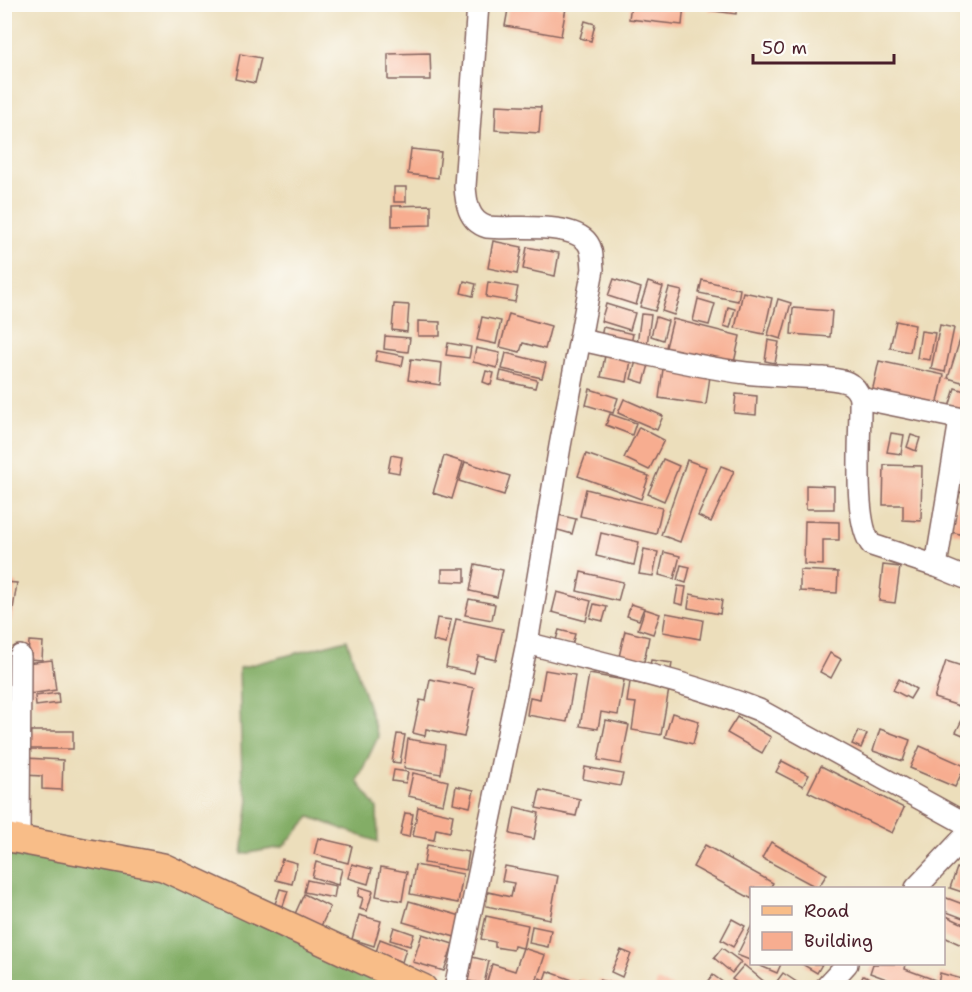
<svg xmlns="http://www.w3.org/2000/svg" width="972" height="992" viewBox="0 0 972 992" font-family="'Shantell Sans',sans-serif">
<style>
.forest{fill:#83ad66;stroke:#666648;stroke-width:1.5}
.building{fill:#f7ad90}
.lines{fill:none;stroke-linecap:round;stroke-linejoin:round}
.minor-casing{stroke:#83625d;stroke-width:24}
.major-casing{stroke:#83625d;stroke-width:30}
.minor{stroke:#fff;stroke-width:21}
.major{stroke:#f8bd88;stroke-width:27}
</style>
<rect width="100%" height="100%" fill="#fdfcf7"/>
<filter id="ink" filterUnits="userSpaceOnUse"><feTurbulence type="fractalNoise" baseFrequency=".0167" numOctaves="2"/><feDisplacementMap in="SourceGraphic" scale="12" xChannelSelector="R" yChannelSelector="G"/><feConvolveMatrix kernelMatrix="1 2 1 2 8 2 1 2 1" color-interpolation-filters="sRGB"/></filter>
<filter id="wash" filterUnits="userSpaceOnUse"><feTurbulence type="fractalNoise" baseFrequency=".008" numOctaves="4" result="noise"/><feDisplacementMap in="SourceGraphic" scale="24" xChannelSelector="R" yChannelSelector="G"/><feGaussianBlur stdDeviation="1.35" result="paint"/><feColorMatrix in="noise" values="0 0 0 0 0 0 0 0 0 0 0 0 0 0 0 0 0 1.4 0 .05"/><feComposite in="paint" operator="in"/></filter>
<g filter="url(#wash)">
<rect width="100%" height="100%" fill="#ecdebb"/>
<g class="forest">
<path d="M347,640L378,737L357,781L377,808L378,842L310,817L283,847L242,854L249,799L242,780L239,668Z"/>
<path d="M5,831L156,868L391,979L385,988H5Z"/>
</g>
<g id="blocks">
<g class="building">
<path d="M509,4H545L566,8L561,36L505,26Z"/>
<path d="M631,4H684L682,25L629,19Z"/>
<path d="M709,4H737L736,14L708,10Z"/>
<path d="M585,21L595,24L591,41L580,38Z"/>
<path d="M430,53L431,80H388V54Z"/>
<path d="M240,54L261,58L255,83L235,79Z"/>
<path d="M496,105L541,107L539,133L495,130Z"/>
<path d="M411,149L441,152L438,178L408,174Z"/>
<rect x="394" y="187" width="12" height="15"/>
<path d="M431,205V225L392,226V206Z"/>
<path d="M493,241L522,247L517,274L488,268Z"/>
<path d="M527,247L559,253L555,276L523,269Z"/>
<path d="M614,279L641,288L636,305L608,296Z"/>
<path d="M702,280L740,289L738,301L699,293Z"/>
<path d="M464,281L476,284L473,296L461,293Z"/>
<path d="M488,282L518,287L515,302L486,297Z"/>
<path d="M648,282L663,287L655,311L640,307Z"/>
<path d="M669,288L682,291L674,315L662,311Z"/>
<path d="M743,292L772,298L764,334L735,328Z"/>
<path d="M698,299L715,304L709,325L693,321Z"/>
<path d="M778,299L791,303L781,339L768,335Z"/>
<path d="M394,304L409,305L407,332L392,330Z"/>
<path d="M606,304L635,313L630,330L601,321Z"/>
<path d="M728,307L735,309L730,328L724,326Z"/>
<path d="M793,308L832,311L830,337L791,334Z"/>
<path d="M509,314L551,326L545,349L523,343L520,352L500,347Z"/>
<path d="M641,314L651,315L647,345L637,344Z"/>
<path d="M482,317L501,321L496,344L477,340Z"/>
<path d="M656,317L668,321L663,340L651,336Z"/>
<path d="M673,319L740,336L733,367L665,351Z"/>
<path d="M418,321L440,322V336H418Z"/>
<path d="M896,321L915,325L910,352L890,348Z"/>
<path d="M940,325L954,328L945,372L931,369Z"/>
<path d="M603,327L633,334L630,348L600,342Z"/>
<path d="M963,330L968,332V384L948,378Z"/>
<path d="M921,331L935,333L930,360L917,358Z"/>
<path d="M385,336L410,338L408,352L384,349Z"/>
<path d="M768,340L779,342L775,363L765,361Z"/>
<path d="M448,343L471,347L469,358L446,355Z"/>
<path d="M476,348L500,353L497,368L473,362Z"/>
<path d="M606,350L632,355L627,382L601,377Z"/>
<path d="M377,351L404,356L402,366L375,361Z"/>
<path d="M506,353L546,363L542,378L502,369Z"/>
<path d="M637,357L650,361L644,383L631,379Z"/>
<path d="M411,359L442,363L440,385L408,380Z"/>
<path d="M879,361L944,375L937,406L872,392Z"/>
<path d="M663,369L710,376L706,405L659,398Z"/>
<path d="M486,371L494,373L491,385L483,382Z"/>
<path d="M501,371L537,380L535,388L499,380Z"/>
<path d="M955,388L968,392L961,411L949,407Z"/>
<path d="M590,389L618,398L613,413L586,405Z"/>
<path d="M736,394L757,396L756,415L734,413Z"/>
<path d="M624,399L663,416L657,430L618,413Z"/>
<path d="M610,414L636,423L632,435L606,425Z"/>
<path d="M639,427L664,440L649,470L624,458Z"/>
<path d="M891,433L904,435L901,454L887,452Z"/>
<path d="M911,435L920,438L916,451L907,447Z"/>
<path d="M586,454L649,476L641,499L578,476Z"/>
<path d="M391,455L402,457L399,473L388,471Z"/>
<path d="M444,456L463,462L452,499L433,493Z"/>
<path d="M663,459L679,466L664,501L648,494Z"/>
<path d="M687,460L706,467L680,542L661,535Z"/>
<path d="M465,462L510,476L504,495L459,481Z"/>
<path d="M884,465L922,466L921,521L903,520V505H883Z"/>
<path d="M721,466L734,471L711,522L698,516Z"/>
<path d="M806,485L834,486V509H806Z"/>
<path d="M586,489L662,508L656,534L580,516Z"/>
<path d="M960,492L968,494V536L951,532Z"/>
<path d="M554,514L576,519L572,534L551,528Z"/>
<path d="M805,521L839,522V540H823V565L804,564Z"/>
<path d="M601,533L639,542L634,565L596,556Z"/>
<path d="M644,549L658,552L653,576L639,574Z"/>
<path d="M664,552L680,556L674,579L659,575Z"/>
<path d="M475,564L503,570L497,597L470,591Z"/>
<path d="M681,565L690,567L686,583L677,580Z"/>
<path d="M883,565L900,567L895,603L879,601Z"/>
<path d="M442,569H465V582L442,581Z"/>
<path d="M800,570L838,572L837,593L800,591Z"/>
<path d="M581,572L623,582L618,601L577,591Z"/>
<path d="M4,582L17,583L11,622L4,621Z"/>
<path d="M678,586L686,587L683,605L675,603Z"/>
<path d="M557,592L591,601L586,621L552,612Z"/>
<path d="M690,594L722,600L720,614L688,608Z"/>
<path d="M469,599L495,604L492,620L465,615Z"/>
<path d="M594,604L607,607L603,621L590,618Z"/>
<path d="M631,604L644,608L639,620L627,616Z"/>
<path d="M645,609L660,614L653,634L638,629Z"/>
<path d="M666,613L703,620L700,639L663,632Z"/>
<path d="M437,618L451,620L446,644L433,641Z"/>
<path d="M456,619L503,629L496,660L478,656L474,673L446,667Z"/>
<path d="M559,630L575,634L572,645L556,640Z"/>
<path d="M625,631L649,637L643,666L618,661Z"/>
<path d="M29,641L43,642L42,660L28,659Z"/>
<path d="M830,653L841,659L831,678L820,672Z"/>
<path d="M52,660L56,690L29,694L25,663Z"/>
<path d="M651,660L672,663L670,676L649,672Z"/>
<path d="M946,661L968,668V682L959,706L934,698Z"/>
<path d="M545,670L575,675L567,722L527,715L530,697L540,699Z"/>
<path d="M589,674L624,680L618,715L601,712L598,729L580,726Z"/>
<path d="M430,679L474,688L464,737L426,729L425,736L413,733L420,700L426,701Z"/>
<path d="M899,679L916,689L910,699L893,690Z"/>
<path d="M630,682L669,689L661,735L632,730L636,703L627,702Z"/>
<path d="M58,693L59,703L36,706L35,696Z"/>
<path d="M968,708V737L956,732Z"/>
<path d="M672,713L699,721L693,744L665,737Z"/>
<path d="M737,717L771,737L762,753L727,733Z"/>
<path d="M606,720L629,725L621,764L598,760Z"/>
<path d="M4,723H10L11,770H4Z"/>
<path d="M880,729L910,740L903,761L873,751Z"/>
<rect x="27" y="731" width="46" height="18"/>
<path d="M858,731L867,734L861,748L852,744Z"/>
<path d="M397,734L405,735L400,763L392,762Z"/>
<path d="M408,739L445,745L441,774L404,768Z"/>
<path d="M920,746L965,766L955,787L910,768Z"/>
<path d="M25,758L63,760L62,790L42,789V776L24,775Z"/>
<path d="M782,761L809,775L803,786L776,772Z"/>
<path d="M821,766L904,808L892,833L808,792Z"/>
<path d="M585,767L623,774L620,786L583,779Z"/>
<path d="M394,770L408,772L406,783L392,781Z"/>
<path d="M413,773L448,781L443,804L408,796Z"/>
<path d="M456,786L474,790L470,807L453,803Z"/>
<path d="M4,789L14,790L13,813L4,812Z"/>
<path d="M540,790L580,799L576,816L536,808Z"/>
<path d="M418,807L453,815L450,832L436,829L434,840L413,836Z"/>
<path d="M515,807L539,813L534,839L510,834Z"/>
<path d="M405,813L413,814L409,837L400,835Z"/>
<path d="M318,838L352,846L348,863L314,854Z"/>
<path d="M771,842L827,874L818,888L762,858Z"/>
<path d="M427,845L469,852L466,870L424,863Z"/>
<path d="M705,845L773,883L770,888H752V899L693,867Z"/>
<path d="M282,859L297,863L292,884L276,880Z"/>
<path d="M316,862L342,869L338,885L312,877Z"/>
<path d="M352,864L372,869L368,884L348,878Z"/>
<path d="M415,865L463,874L458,903L410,894Z"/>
<path d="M505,866L558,876L550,919L486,906L488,892L511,897L514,883L502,881Z"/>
<path d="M381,867L407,872L402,901L376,896Z"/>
<path d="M957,868L968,872V894L950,888Z"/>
<path d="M307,880L336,886L334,898L304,892Z"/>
<path d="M360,887L373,891L367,911L360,909L363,898L358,896Z"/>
<path d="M280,889L288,891L283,906L275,904Z"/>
<path d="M304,894L330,907L321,926L295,914Z"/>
<path d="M944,897L968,906V920L944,911Z"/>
<path d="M409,901L461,916L455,937L403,922Z"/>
<path d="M359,915L381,921L374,946L352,939Z"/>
<path d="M944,915L968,926V948L944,937Z"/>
<path d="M486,916L528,925L523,948L514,946L513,950L495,947V942L481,939Z"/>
<path d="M732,919L745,926L733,947L721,940Z"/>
<path d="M752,925V961L737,955Z"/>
<path d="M532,926L551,930L548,947L529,943Z"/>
<path d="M394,927L414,934L410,946L390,940Z"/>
<path d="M422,934L453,944L444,971L413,962Z"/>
<path d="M380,939L406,949L402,962L376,952Z"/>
<path d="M523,948L545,955L534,988H485L492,964L515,971Z"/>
<path d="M722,948L741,962L732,973L714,958Z"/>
<path d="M621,950L631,954L622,977L611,972Z"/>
<path d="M472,957L489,961L484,984L468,981Z"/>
<path d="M756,964H781L777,973Z"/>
<path d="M802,964H822L817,973Z"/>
<path d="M873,964H906L905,969L935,980L932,988H911L870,973Z"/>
<path d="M744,965L772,988H736L739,984L732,979Z"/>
<path d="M547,971L578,982L576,988H537L540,978L544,980Z"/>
<path d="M783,973L801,985L799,988H787L777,981Z"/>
<path d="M940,973L962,979L960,988L938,984Z"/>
<path d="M713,975L728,986L727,988H714L707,983Z"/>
<path d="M863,976L879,982L876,988H858Z"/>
<path d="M580,979L591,982L590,988H578Z"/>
<path d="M599,980L619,985V988H596Z"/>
<path d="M657,981L673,987V988H655Z"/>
</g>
</g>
</g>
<g filter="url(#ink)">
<use href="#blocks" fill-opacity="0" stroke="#83625d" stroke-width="1.5"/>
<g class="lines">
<g class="minor-casing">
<g id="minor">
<path d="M580,340C635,351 690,366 746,373C771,376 798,377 823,378C840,380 855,380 860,398C861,428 852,524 872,545L936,566L968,579"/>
<path d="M860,398L968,420"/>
<path d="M936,566L960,420"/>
<path d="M527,643C604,664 684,680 759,710L968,825"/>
<path d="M19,838L20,656"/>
<path d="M916,888L968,833"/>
<path d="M455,988L527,643L560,446L593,269C592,261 593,249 587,242C571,221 512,230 487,227C468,221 466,202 465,186L478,4"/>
<path d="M825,988L847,964"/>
</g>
</g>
<g class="major-casing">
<path id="major" d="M4,837L163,867L423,988"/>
</g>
<use href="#minor" class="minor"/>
<use href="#major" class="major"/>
</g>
</g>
<rect width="972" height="992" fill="none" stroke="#fdfcf7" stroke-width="24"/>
<rect x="750" y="887" width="195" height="78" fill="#fdfcf7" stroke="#b5a4a5" stroke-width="1.5"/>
<rect x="762" y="906" width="30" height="9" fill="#f8bd88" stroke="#b5a4a5" stroke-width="1.5"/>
<text x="804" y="917" font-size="18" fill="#4a1f2b">Road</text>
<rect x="762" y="932" width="30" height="18" fill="#f7ad90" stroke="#b5a4a5" stroke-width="1.5"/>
<text x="804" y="947" font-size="18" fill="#4a1f2b">Building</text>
<path d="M753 54v9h141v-9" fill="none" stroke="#4a1f2b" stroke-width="3"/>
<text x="762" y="54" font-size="18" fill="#4a1f2b" stroke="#fdfcf7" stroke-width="4.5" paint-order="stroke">50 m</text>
</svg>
